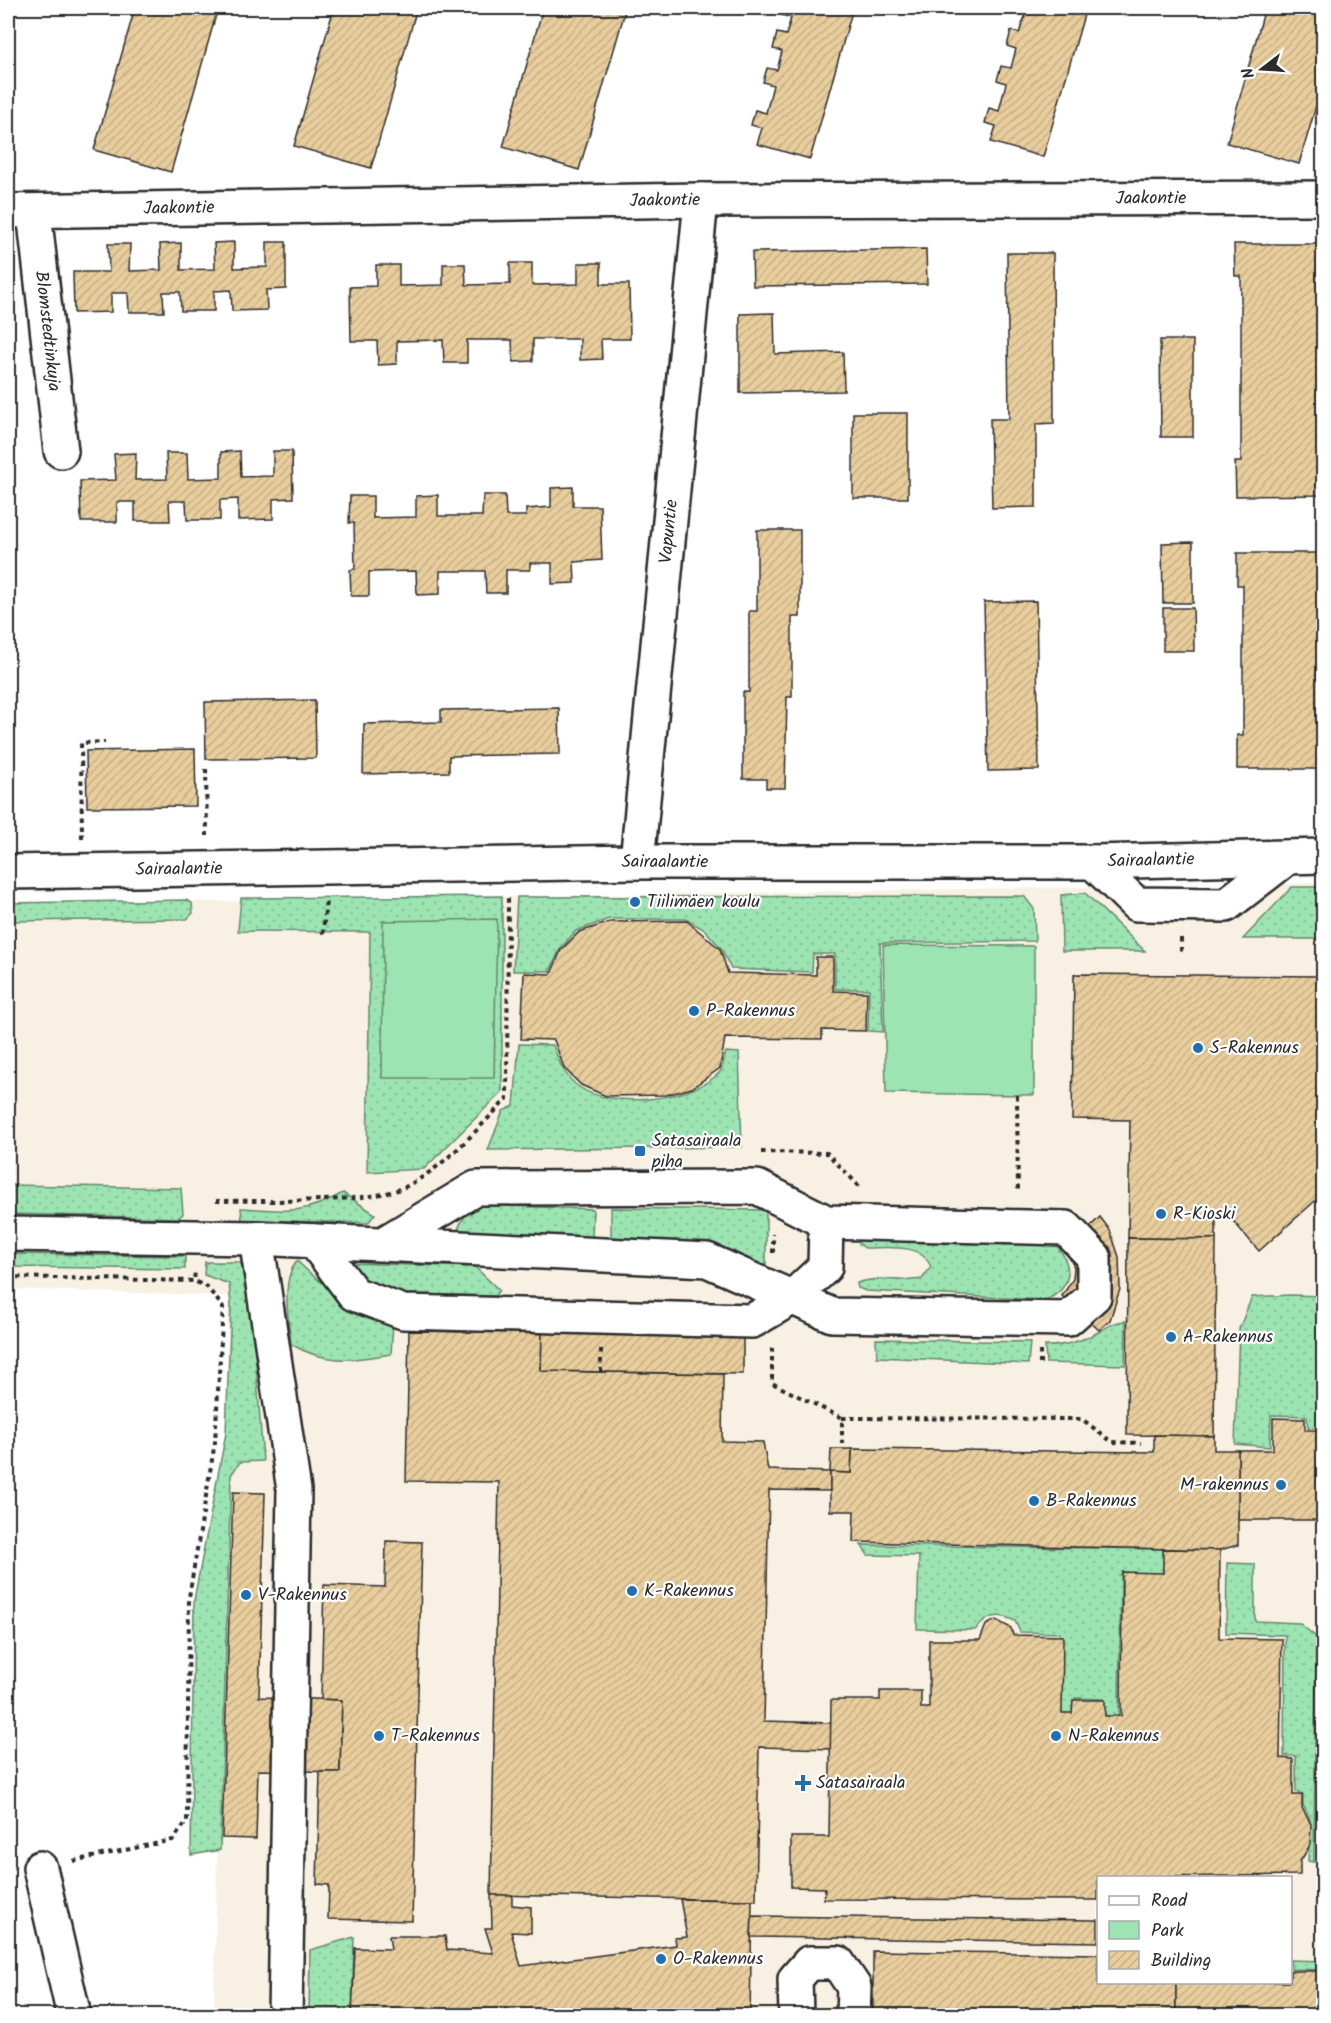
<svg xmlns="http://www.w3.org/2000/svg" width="1331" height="2023" viewBox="0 0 1331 2023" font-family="Kalam,sans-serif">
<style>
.built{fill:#f8f0e2;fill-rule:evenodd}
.grass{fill:url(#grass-dots);stroke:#64886e;stroke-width:1.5}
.park{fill:#9ce4b2;stroke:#64886e;stroke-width:1.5}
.building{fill:url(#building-hatch);stroke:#2b2b2b;stroke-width:1.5}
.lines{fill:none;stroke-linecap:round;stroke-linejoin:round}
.minor-casing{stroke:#2b2b2b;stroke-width:38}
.path{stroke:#2b2b2b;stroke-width:4;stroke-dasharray:4.5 4.5;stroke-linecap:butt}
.minor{stroke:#fff;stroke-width:33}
.poi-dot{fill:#1f6fb2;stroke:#fff;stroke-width:2}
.labels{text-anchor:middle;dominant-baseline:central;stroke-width:4.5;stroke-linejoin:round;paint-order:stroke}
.street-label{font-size:18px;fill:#2b2b2b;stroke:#fff}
.poi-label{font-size:18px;fill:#2b2b2b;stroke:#fff;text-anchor:start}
</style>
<defs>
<pattern id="grass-dots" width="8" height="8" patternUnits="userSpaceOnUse" patternTransform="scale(1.5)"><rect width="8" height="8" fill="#9ce4b2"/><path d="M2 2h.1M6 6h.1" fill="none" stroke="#87c499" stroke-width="1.8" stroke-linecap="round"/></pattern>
<pattern id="building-hatch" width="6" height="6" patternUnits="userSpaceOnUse" patternTransform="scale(1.5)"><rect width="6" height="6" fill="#e8cd9d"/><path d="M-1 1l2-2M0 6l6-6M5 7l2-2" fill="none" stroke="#c7b087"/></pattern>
</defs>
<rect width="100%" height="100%" fill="#fff"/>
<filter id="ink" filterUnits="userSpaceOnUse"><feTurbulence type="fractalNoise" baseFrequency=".0167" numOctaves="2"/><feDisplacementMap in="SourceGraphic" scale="12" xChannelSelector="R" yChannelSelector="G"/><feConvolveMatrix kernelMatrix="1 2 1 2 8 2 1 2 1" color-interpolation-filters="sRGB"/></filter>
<g filter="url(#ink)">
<path class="built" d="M1323,883V2015H214L228,1296L8,1289V905ZM1098,1878H1290V1982H1098Z"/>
<g class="grass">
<path d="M1292,887H1323V939H1243Z"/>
<path d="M1085,893L1145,951H1062L1061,895Z"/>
<path d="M502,896V1092L424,1169L367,1172L370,932L238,931L241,898Z"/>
<path d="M1024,896L1034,909L1035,941L880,943L883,1032L868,1031L869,989H835V954H813L812,972L731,969L721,948L705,930L686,919H609L576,931L560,949L550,971H513L517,897Z"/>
<path d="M186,900L192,903L193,913L187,919L8,921V903Z"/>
<path d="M519,1044L553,1045C559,1062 564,1076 579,1087C610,1109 692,1101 719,1073C723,1069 724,1058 726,1052L739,1053L742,1147L488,1150L503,1111L514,1106Z"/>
<path d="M8,1185L181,1188L183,1214L178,1218L8,1214Z"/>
<path d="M343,1193L375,1214L368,1223L242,1220L241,1208C285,1211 303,1215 343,1193Z"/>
<path d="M481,1205L593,1209L592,1241L455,1239C460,1221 464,1213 481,1205Z"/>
<path d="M611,1208L766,1210V1273L611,1242Z"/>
<path d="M859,1238L1055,1243C1073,1265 1074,1287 1046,1300L866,1291L858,1288L857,1283C878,1275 901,1283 922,1279L931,1267C921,1242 887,1248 865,1248L859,1244Z"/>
<path d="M8,1254L185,1256V1269L8,1267Z"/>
<path d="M297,1261C325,1289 356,1306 393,1322L391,1354C352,1360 326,1365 291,1344C289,1319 280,1281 297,1261Z"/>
<path d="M205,1262H240L250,1282L263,1461L240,1462L231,1475L220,1850L191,1855L194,1600L226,1433L231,1304L229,1284L204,1275Z"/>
<path d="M349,1263L475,1267L499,1290L495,1296L402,1294L360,1284Z"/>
<path d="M1290,1295L1323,1296V1435H1319V1428L1308,1427L1307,1416L1271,1415L1270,1447L1235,1444L1239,1329L1252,1297Z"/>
<path d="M1126,1321L1125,1365L1046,1363L1045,1346C1061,1347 1086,1340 1100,1331C1111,1325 1113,1322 1126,1321Z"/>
<path d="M876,1339L1030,1342L1028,1364L877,1357Z"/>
<path d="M861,1545L1164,1549L1163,1574H1121L1119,1716H1104V1699L1075,1698L1074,1715H1059L1060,1633L1020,1632L1015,1621C997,1612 988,1616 975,1630L917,1629L919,1556L868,1555Z"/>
<path d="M1227,1563L1255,1564V1621L1299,1623L1316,1637L1314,1862L1308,1861L1310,1819L1303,1805V1794L1296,1792V1756H1284L1285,1635L1226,1633Z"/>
<path d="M354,1937L352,2015L309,2016L310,1950Z"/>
<path d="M1290,1960L1323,1961V1970L1291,1969Z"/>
</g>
<g class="park">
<path d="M497,919L494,1078H382L383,921Z"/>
<path d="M883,945L1034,946V1095L886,1093Z"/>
</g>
<g class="building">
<path d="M135,8H218L171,172L94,150Z"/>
<path d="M334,8H417L371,168L294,146Z"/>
<path d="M543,8H626L579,170L503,147Z"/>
<path d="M785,8H853L810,159L757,144L762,128L751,125L755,110L766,113L773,85L763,82L767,68L777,70L782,51L773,49L777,33L786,35L791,18L782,15Z"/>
<path d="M1018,8H1086L1043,157L991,142L996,126L985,123L989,108L999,111L1006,83L997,80L1001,66L1011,68L1016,49L1007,46L1011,31L1019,33L1025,16L1017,12Z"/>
<path d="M1265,8H1324V79L1299,164L1227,143Z"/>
<path d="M234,242V268L267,267V242H286V289L266,290L267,310L232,311L231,290L214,291V311H181L180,292H163L164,312H129L128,293H111V312L74,313L73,272H109L108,244H130L129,271L161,270L160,244L181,243V270L215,269L214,243Z"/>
<path d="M1234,244H1324V276H1320L1321,465H1324V495L1236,496L1235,462H1241V276H1235Z"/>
<path d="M926,249L927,284L753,286L752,252Z"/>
<path d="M1007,253H1053L1054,423L1036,424V507L992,508L990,419H1009Z"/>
<path d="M510,263H532V285L578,284V263H601V284H629L630,339H601L602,359L580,360V339H533V361L513,362L512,340H467V363H444L443,340L397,341V364L378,365L377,341H351L350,287L376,286V265H399V286L443,285V264H465L466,285L510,284Z"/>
<path d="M774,313L775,354L843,352L844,391L740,393V314Z"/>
<path d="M1160,340H1193V437H1161Z"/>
<rect x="853" y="413" width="55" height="85"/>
<path d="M240,451L241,477L273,476V451H292L293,498L273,499V519L238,520V499L220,500V520H187L186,501H169L170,521H135V502H117V522H81L80,481L116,480L114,454L136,453L135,480L167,479L166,453H187L188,479L221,478V452Z"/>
<path d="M573,487V506H600L602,560L574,562L575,583L552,584V563H530V570H506V593H486L485,571H440V594L417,595L416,571L369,572V596H351L350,570L355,569L354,523H349L350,496H373V518L416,517V496L438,495V516H482L483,495H505L506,516H526V509L551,507V488Z"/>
<path d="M757,530H800V617H792V697H787L785,788H766V779H743V692H749V611H757Z"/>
<path d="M1193,542V603H1163L1162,543Z"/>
<path d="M1237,553H1324V769H1237V735H1243V585H1237Z"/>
<path d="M1036,601L1039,770L988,771L984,602Z"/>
<path d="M1163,608H1193L1194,651H1163Z"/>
<path d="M315,700L316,758L206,759L205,702Z"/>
<path d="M559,708L560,754L449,756V772L363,774L364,724L441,722V710Z"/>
<path d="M195,749L196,806L87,807L86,751Z"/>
<path d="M687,921L720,949L728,973L816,975V957H833V991L867,992L866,1031L822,1030V1039L725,1038L720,1068L692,1088L666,1095L606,1096L581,1085L564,1068L554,1040L521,1039L524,973L551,974L561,950L579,932L610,922Z"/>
<path d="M1074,974L1324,976V1193L1259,1251L1227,1214H1216V1239L1128,1238L1130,1120L1072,1119Z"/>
<path d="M1100,1217L1110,1230L1119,1257L1120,1289L1110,1320L1099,1330L1062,1296L1073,1279L1074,1267L1066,1251Z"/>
<path d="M1128,1238L1216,1239L1214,1436L1127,1435Z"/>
<path d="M409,1331L542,1333L541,1371L723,1374L722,1441L763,1442L768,1470L830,1472V1491L769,1490L764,1721L831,1723V1749L759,1747L756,1900L491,1895L499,1482L406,1481Z"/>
<path d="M542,1333L743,1337V1374L541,1371Z"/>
<path d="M1273,1418L1305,1419V1430H1317V1439H1324V1520H1238V1450H1273Z"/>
<path d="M1154,1435L1214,1436V1450H1238V1545L1220,1550L853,1542L854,1511H830V1472L851,1473L852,1449L1154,1452Z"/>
<path d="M831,1449H852L851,1473L830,1472Z"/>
<path d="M233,1492L265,1493L259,1697L342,1700L340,1772L258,1770L256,1839L222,1838Z"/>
<path d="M386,1541L422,1542L412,1921L328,1919L329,1885L317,1884L320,1772H340L342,1700L321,1699L324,1585L385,1587Z"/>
<path d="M1163,1549L1220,1550L1219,1638L1282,1639L1280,1758L1293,1759V1795H1302V1808L1311,1824L1310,1845L1300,1862V1875L1098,1878V1900L824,1899L825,1888L791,1887V1837H829L831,1700H880V1691H921V1708H929V1640H980L986,1625L996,1620L1011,1628L1013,1635L1063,1636L1062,1713H1072L1073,1700H1105V1716H1121L1122,1572L1163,1573Z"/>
<path d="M491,1895H512V1905L531,1907V1933L511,1932L521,1966L676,1945L675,1938L687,1937L680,1899L752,1900L750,2016H352L355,1948L391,1949L389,1936H445L447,1950L493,1953L485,1928H492Z"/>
<path d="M752,1916L1098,1920V1942L751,1937Z"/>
<path d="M873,1951L1098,1954V1982H1176V2016H873Z"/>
<path d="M1290,1971H1324V2016H1176V1982H1290Z"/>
</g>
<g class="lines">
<g class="minor-casing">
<g id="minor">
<path id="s1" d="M8,211L701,200L1324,198"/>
<path id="s2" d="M34,212L61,451"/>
<path id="s3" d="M637,862L701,200"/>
<path d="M1093,862L1136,904L1226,905L1288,857"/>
<path id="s4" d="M8,872L637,862H1093L1324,856"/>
<path d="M8,1234L256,1238L707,1260L832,1315L1068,1319L1094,1296V1257L1066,1228L826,1222L757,1187L476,1188L383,1244"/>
<path d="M256,1238L294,1490L285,2016"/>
<path d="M314,1241L354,1294L403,1312L752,1321L793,1297L825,1267L826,1222"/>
<path d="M40,1868L74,2016"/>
<path d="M796,2016L795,1979L809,1963H838L854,1987L853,2016"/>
</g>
</g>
<g class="path">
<path d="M206,769L207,836"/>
<path d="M82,838L81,743L105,742"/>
<path d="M323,934L326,899"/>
<path d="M1181,938V954"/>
<path d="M1017,1095L1018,1193"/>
<path d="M761,1152L827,1153L862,1189"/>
<path d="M216,1201C261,1200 371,1205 407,1186C446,1166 476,1130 507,1099L508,898"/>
<path d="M773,1253V1234"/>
<path d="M8,1277L194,1281L195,1271"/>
<path d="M772,1348V1383L842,1418V1444"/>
<path d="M601,1350V1372"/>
<path d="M1040,1351V1364"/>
<path d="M842,1418L1082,1419L1112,1442L1141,1443"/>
<path d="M73,1861L173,1840L187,1821L189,1597L215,1442L223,1307L207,1287L194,1281"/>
</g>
<use href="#minor" class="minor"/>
</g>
</g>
<g class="poi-dot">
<circle cx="635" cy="902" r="6"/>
<circle cx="694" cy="1011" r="6"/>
<circle cx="1198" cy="1048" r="6"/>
<rect x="634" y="1145" width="12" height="12" rx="3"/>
<circle cx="1161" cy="1214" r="6"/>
<circle cx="1171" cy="1337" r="6"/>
<circle cx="1281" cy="1485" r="6"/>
<circle cx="1034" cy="1501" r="6"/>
<circle cx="632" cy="1591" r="6"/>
<circle cx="246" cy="1595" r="6"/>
<circle cx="379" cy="1736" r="6"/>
<circle cx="1056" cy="1736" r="6"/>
<path d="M800 1774h6v6h6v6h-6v6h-6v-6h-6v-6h6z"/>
<circle cx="661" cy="1959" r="6"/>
</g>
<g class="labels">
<g class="street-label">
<text stroke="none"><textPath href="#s1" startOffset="1143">Jaakontie</textPath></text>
<text stroke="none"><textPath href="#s1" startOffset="657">Jaakontie</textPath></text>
<text stroke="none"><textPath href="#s1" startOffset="171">Jaakontie</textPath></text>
<text stroke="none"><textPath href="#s2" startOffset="120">Blomstedtinkuja</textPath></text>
<text stroke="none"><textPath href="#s3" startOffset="332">Vapuntie</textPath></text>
<text stroke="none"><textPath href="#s4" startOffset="1143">Sairaalantie</textPath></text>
<text stroke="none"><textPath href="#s4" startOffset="657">Sairaalantie</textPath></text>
<text stroke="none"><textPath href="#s4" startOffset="171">Sairaalantie</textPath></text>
</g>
<g class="poi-label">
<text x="647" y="902">Tiilimäen koulu</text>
<text x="706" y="1011">P-Rakennus</text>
<text x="1210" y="1048">S-Rakennus</text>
<text x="652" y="1141">Satasairaala<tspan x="652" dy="21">piha</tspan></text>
<text x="1173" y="1214">R-Kioski</text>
<text x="1183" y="1337">A-Rakennus</text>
<text x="1269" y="1485" text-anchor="end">M-rakennus</text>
<text x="1046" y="1501">B-Rakennus</text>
<text x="644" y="1591">K-Rakennus</text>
<text x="258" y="1595">V-Rakennus</text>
<text x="391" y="1736">T-Rakennus</text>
<text x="1068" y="1736">N-Rakennus</text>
<text x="816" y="1783">Satasairaala</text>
<text x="673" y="1959">O-Rakennus</text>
</g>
</g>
<rect width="1331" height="2023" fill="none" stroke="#fff" stroke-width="30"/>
<rect x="15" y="15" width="1301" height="1993" fill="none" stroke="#2b2b2b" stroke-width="2" filter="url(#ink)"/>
<rect x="1097" y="1876" width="195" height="108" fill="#ffffff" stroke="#aaaaaa" stroke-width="1.5"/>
<rect x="1109" y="1896" width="30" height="9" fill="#ffffff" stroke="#aaaaaa" stroke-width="1.5"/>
<text x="1151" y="1906" font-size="18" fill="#2b2b2b">Road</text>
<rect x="1109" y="1921" width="30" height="18" fill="#9ce4b2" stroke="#aaaaaa" stroke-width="1.5"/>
<text x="1151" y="1936" font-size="18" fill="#2b2b2b">Park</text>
<rect x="1109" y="1951" width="30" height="18" fill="url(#building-hatch)" stroke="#aaaaaa" stroke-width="1.5"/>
<text x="1151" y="1966" font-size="18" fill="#2b2b2b">Building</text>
<g transform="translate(1262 69) rotate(253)" stroke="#ffffff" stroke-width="4.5" paint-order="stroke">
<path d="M0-4.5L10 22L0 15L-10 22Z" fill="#2b2b2b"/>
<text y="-9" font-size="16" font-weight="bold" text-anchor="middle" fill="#2b2b2b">N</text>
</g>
</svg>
